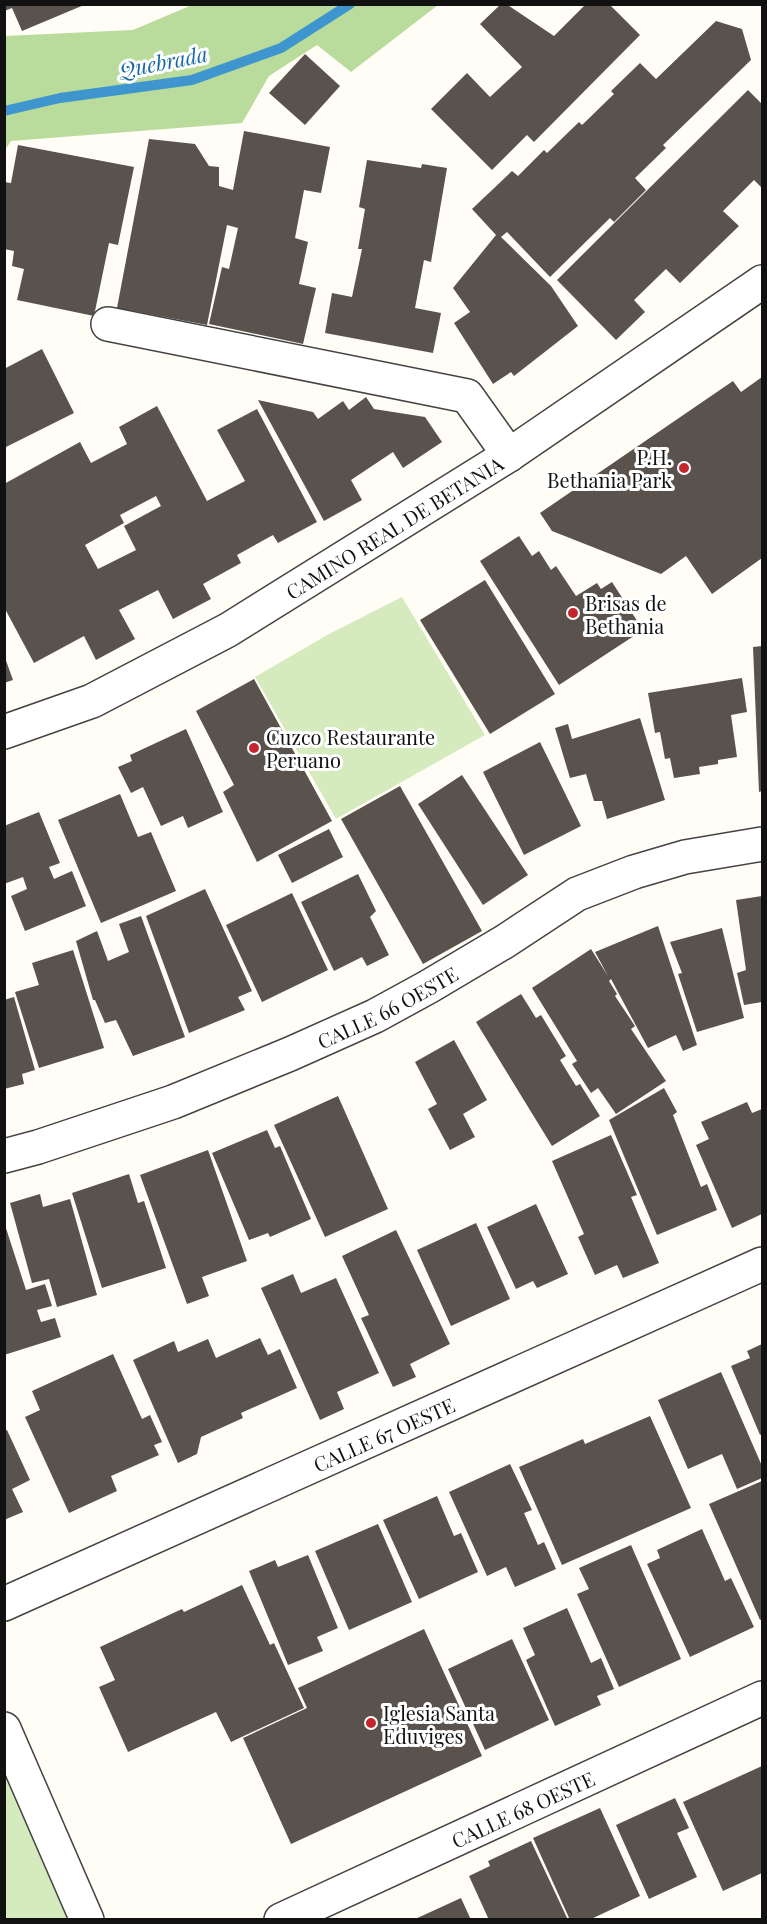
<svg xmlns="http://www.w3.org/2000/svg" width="767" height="1924" viewBox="0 0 767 1924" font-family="'Playfair Display',serif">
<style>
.green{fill:#d5ebbd}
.forest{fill:#b9dc9c}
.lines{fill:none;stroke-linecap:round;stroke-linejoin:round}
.stream{stroke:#3f96cf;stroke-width:10}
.building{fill:#5a524d;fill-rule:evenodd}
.minor-casing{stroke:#444;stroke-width:36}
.tertiary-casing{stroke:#444;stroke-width:36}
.minor{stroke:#fff;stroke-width:33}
.tertiary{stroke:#fff;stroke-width:33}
.poi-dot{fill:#c4262e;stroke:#fff;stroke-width:2}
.labels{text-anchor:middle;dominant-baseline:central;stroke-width:6;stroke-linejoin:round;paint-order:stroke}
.poi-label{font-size:20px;fill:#111;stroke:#fff;text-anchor:start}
.street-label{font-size:20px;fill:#111;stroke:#fff}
.water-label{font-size:21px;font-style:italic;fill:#1768a6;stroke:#fff}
</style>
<rect width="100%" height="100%" fill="#fffdf5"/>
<g class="green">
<path d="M402,597L485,735L336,819L255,677L329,634Z"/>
<path d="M4,1729L87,1919H5Z"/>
</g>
<path class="forest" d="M192,5V4L438,5L351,72L317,45L269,76L242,123L11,141L5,150V36L133,30Z"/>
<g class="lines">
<path class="stream" d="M4,111L60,98L192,80L281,48L350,4"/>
</g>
<g class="building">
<path d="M4,4H84V5L22,31L12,8L4,11Z"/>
<path d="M501,4H506L554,36L586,4H609L640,35L534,142L527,135L492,170L431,109L467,73L490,97L522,67L480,24Z"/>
<path d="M716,21L742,29L751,60L663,145L666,148L635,178L646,190L614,222L610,218L550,277L507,232L501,237L551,286L578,326L514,376L511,372L493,384L454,323L470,312L453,288L496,235L472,209L512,171L518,176L544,150L547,153L579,122L582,125L614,94L611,91L640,63L656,79Z"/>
<path d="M305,54L340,86L305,125L269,93Z"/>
<path d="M748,90L762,104V188L754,180L723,211L739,226L680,283L666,269L634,300L645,312L616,340L557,280Z"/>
<path d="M244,131L330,147L321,193L304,190L295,238L308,242L299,284L316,288L303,344L209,324L222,267L229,269L238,228L227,225L207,325L117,308L149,139L195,144L209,166L219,167V186L233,190Z"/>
<path d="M18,145L134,167L118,245L109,243L94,316L17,300L24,269L12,266L14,251L4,249V182L11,183Z"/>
<path d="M367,160L421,168L422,164L447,168L431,262L424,260L415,308L441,313L433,353L325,333L332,293L352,297L362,249H358L365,209L359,207Z"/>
<path d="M42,349L74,413L4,448V369Z"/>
<path d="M762,377V558L712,594L686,556L661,574L552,531L540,513L733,381L741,392Z"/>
<path d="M366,397L374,409L425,417L442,442L403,468L393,452L351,480L362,500L324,521L258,400L313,412L318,419L343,401L349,410Z"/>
<path d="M157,406L207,501L245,481L217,430L257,409L317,522L278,543L273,535L237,555L241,563L203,584L211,599L173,619L158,590L119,610L135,639L96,660L84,636L34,663L4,607V484L80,442L91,463L127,444L119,427ZM156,496L161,506L124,526L136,550L98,569L85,545L124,523L120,515Z"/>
<path d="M519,536L532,556L539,551L551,570L556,566L576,596L597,583L601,589L612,582L643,630L559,685L480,561Z"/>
<path d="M485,580L555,694L490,734L420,620Z"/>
<path d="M762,646V791L759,792L753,647Z"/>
<path d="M4,655L13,680L4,683Z"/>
<path d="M742,678L747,712L731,715L737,757L718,760V764L699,767L700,774L674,778L670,758L665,759L660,732L655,733L648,693Z"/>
<path d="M254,679L332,821L257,862L223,792L234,785L196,711Z"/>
<path d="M640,718L665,800L607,819L602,801H594L586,774L570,778L555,728L568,724L572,739Z"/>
<path d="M186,729L223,812L188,828L183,816L161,826L143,787L131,793L118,767L132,761L130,755Z"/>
<path d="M540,742L581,826L524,855L483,772Z"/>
<path d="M462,775L528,875L483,905L418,804Z"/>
<path d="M400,786L482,931L423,964L341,819Z"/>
<path d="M120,794L138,837L151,832L176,891L101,923L58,820Z"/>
<path d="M39,812L60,863L49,867L54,879L72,871L86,906L25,931L11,896L27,889L23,877L4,884V826Z"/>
<path d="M329,829L343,857L292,883L278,855Z"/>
<path d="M358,874L376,911L370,917L389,955L367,966L362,957L334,971L301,902Z"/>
<path d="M205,889L252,991L238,997L245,1010L189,1033L146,916Z"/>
<path d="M292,893L328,970L262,1002L226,925Z"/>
<path d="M762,896V1002L744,1005L737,973L746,970L736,900Z"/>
<path d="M141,916L185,1037L133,1056L116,1020L105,1023L95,1000H93L76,941L97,931L108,961L129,952L119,924Z"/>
<path d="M658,926L697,1045L683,1051L676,1035L648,1048L611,979L609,981L617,994L615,996L635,1026L631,1029L666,1081L616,1114L598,1088L591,1093L572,1064L577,1061L532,988L591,949L608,976L595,952Z"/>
<path d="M722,928L744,1018L697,1032L678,974L682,973L670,942Z"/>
<path d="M73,950L104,1048L39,1068L15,992L39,985L32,963Z"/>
<path d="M521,994L536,1018L541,1015L566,1056L560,1060L576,1086L580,1084L600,1116L552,1146L476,1022Z"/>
<path d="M14,997L35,1070L22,1074L24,1084L4,1089V1000Z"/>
<path d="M454,1040L487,1100L463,1114L475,1137L450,1150L428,1109L437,1104L415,1062Z"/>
<path d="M664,1088L677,1112L673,1115L701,1187L707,1184L717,1210L657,1235L609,1120Z"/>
<path d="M338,1096L388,1209L325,1237L274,1125Z"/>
<path d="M747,1102L752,1113L762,1109V1214L732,1228L696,1145L709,1139L701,1122Z"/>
<path d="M267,1130L275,1148L280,1146L311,1219L270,1237L268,1233L249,1240L212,1153Z"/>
<path d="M611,1135L637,1195L631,1197L659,1263L623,1278L617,1265L595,1275L578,1237L584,1234L552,1161Z"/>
<path d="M208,1150L247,1261L202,1277L209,1296L187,1304L140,1175Z"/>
<path d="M129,1174L138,1203L144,1201L166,1268L102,1288L72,1193Z"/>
<path d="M40,1194L43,1207L70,1199L97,1295L57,1307L49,1279L32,1283L10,1203Z"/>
<path d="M536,1204L568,1274L537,1288L533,1281L516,1289L487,1227Z"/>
<path d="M4,1222L26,1290L45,1284L52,1306L37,1310L41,1322L55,1318L61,1337L4,1355Z"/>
<path d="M476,1223L510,1299L451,1326L417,1250Z"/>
<path d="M396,1230L450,1344L410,1364L416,1377L393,1387L361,1318L369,1315L342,1256Z"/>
<path d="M293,1274L301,1293L336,1278L379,1373L337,1392L344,1409L320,1420L261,1288Z"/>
<path d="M260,1338L268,1355L280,1349L297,1388L241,1413L243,1418L201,1437L197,1454L178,1463L133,1360L174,1341L178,1352L208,1339L216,1358Z"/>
<path d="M762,1344V1434L760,1435L731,1366L750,1358L747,1351Z"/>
<path d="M113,1354L142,1419L150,1415L162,1442L154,1445L159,1455L111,1476L117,1491L69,1513L25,1417L40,1410L32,1391Z"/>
<path d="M721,1372L762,1466V1478L737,1489L722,1454L688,1469L658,1400Z"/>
<path d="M650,1416L691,1508L562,1565L519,1467L583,1439L585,1444Z"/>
<path d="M7,1430L30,1480L12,1489L23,1512L4,1520V1431Z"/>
<path d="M510,1464L532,1510L524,1513L538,1545L544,1542L556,1569L515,1587L506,1567L487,1576L449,1492Z"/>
<path d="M762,1481V1619L760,1620L709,1504Z"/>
<path d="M437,1496L454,1536L461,1533L478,1572L419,1599L383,1520Z"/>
<path d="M378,1524L412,1602L349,1630L315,1551Z"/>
<path d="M702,1529L725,1581L731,1578L754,1627L690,1657L647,1564L660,1558L657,1550Z"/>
<path d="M631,1545L681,1659L619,1687L577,1594L589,1589L579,1568Z"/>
<path d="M308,1555L338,1628L317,1637L323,1651L288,1665L249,1571L275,1560L278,1567Z"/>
<path d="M242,1585L270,1645L274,1643L304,1708L231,1742L216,1712L128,1752L99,1687L115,1680L100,1647L182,1609L184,1612Z"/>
<path d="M567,1608L591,1663L601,1658L614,1689L597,1696L601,1705L555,1726L526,1660L535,1655L523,1628Z"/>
<path d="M424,1629L482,1756L291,1844L243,1738L307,1708L298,1688Z"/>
<path d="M512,1639L549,1720L485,1750L448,1669Z"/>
<path d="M762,1766V1873L723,1891L683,1802Z"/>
<path d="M675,1798L689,1828L677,1833L697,1877L649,1899L616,1825Z"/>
<path d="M600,1808L640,1896L589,1920H570L533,1838Z"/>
<path d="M531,1841L568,1920H489L469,1876L490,1866L488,1861Z"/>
<path d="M461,1898L471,1920H413Z"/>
</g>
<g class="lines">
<g class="minor-casing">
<g id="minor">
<path d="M108,324L467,396L509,455"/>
<path id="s1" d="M4,1156L38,1147L173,1102L290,1054L375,1016L428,987L504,942L577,894L634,872L685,857L762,844"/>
<path id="s2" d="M4,1604L762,1264"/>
<path d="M4,1729L87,1920"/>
<path id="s3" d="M281,1920L762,1698"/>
</g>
</g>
<g class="tertiary-casing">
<g id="tertiary">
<path id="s4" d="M4,732L92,701L228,630L509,455L762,282"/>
</g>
</g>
<use href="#minor" class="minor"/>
<use href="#tertiary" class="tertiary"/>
</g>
<g class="poi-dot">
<circle cx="684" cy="468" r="6"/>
<circle cx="573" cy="613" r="6"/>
<circle cx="254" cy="748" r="6"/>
<circle cx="371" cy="1723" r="6"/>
</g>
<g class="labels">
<g class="poi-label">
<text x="672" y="456" text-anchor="end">P.H.<tspan x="672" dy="23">Bethania Park</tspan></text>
<text x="585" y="602">Brisas de<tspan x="585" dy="23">Bethania</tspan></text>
<text x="266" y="736">Cuzco Restaurante<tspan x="266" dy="23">Peruano</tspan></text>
<text x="383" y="1712">Iglesia Santa<tspan x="383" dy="23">Eduviges</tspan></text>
</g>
<g class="street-label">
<text stroke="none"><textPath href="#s4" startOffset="442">CAMINO REAL DE BETANIA</textPath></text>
<text stroke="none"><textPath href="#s1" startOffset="412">CALLE 66 OESTE</textPath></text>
<text stroke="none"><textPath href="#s2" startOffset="416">CALLE 67 OESTE</textPath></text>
<text stroke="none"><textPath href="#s3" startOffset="266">CALLE 68 OESTE</textPath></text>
</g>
<g class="water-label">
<text transform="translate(163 61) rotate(-11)">Quebrada</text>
</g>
</g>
<rect width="767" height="1924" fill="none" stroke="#111111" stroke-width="12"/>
</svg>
